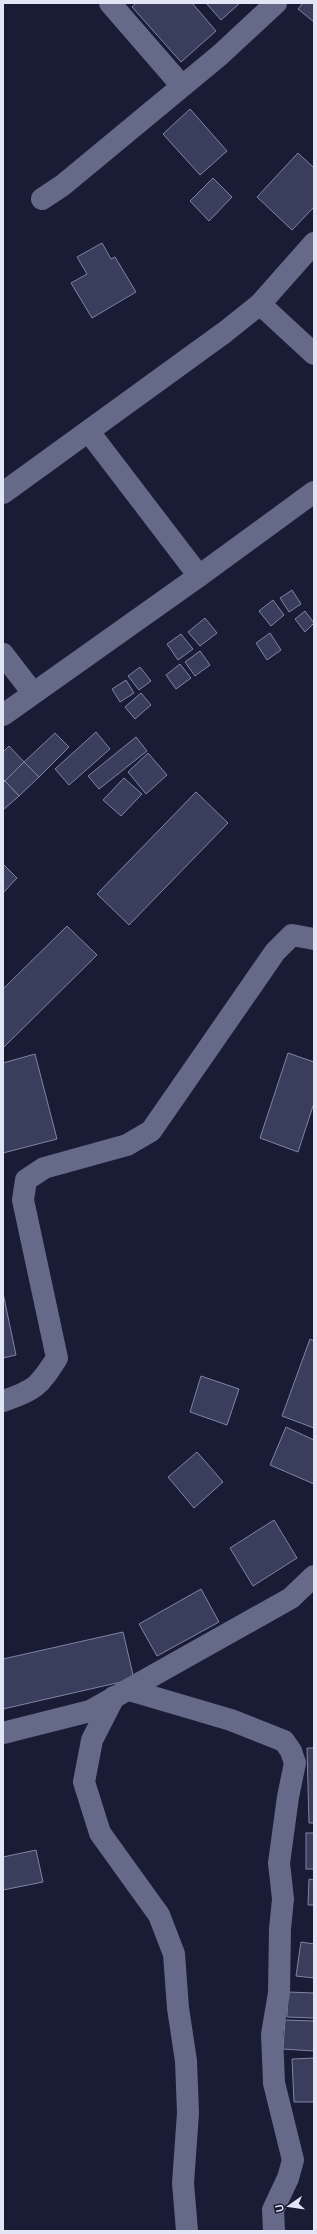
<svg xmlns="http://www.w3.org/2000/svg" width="317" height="2234" viewBox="0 0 317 2234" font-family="'Space Grotesk',sans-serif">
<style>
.building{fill:#393e5d;stroke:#7e84a3}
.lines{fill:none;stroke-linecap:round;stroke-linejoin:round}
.minor{stroke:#646a87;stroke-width:22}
</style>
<rect width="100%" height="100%" fill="#191c34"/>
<g class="building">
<path d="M136,3H192L216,31L181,62L132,7Z"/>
<path d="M206,3H240L221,20Z"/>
<path d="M303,3H314V22L298,9Z"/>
<path d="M190,109L227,151L200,175L163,134Z"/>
<path d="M298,153L314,168V207L292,230L257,197Z"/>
<path d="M213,178L232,197L209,221L190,201Z"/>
<path d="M102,243L111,259L115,257L136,292L92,318L71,283L87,274L77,257Z"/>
<path d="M292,590L301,604L289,612L280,598Z"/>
<path d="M273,600L284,615L271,626L259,611Z"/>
<path d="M305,611L314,623L305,632L295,619Z"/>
<path d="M205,618L217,633L200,646L188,632Z"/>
<path d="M270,633L281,650L267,660L256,643Z"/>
<path d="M181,634L193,649L178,660L167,644Z"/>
<path d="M200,651L210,665L195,676L185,662Z"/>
<path d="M180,664L191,678L176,689L166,675Z"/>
<path d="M140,667L151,681L139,690L128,676Z"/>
<path d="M126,680L134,693L120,702L112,689Z"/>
<path d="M141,693L151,705L135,719L125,707Z"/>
<path d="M96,732L110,749L69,785L55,769Z"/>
<path d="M55,733L69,747L39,777L24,762Z"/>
<path d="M136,737L147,751L99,789L88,776Z"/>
<path d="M9,746L24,762L5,781L3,779V752Z"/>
<path d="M148,753L167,775L146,794L128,772Z"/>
<path d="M24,762L39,777L19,796L5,781Z"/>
<path d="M124,778L142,794L121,816L103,800Z"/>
<path d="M5,781L19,796L3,810V783Z"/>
<path d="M196,792L228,823L129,925L97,894Z"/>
<path d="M3,864L17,878L3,893Z"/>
<path d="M67,926L97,955L3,1048V989Z"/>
<path d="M288,1053L314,1062V1103L298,1152L260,1138Z"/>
<path d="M35,1054L57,1139L3,1153V1063Z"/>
<path d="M3,1293L16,1355L3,1358Z"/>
<path d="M310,1339L314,1341V1428L282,1416Z"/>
<path d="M201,1376L239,1389L227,1425L190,1412Z"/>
<path d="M286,1427L314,1440V1484L270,1465Z"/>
<path d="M197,1452L223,1482L194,1508L168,1477Z"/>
<path d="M274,1520L297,1558L253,1586L230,1548Z"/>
<path d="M201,1589L219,1622L157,1656L139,1624Z"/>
<path d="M123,1632L134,1679L3,1709V1659Z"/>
<path d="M307,1748H314V1823H309Z"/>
<rect x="306" y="1833" width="8" height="36"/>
<path d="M36,1850L43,1882L3,1890V1857Z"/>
<path d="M309,1879L314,1880V1905H308Z"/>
<path d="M301,1942L314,1944V1978L296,1976Z"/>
<path d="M288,1992L314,1993V2018L287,2017Z"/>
<path d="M285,2020L314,2021V2051L283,2049Z"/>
<path d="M314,2058V2102H294L292,2059Z"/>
</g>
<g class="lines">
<g class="minor">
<path d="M110,3L182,86"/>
<path d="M42,199L63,185L220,55L276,3"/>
<path d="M260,304L314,354"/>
<path d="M89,432L199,576"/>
<path d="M3,493L225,332L260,304L314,243"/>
<path d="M3,654L33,693"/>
<path d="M3,715L199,576L314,492"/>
<path d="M3,1401C36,1390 39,1386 57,1358L23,1200L26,1180L44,1168L127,1145L151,1131L275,952L292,935L314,939"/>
<path d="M129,1690L231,1720L284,1741L291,1751L295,1763L288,1797L279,1863L283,1899L280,1929L279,1993L272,2034L274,2083L293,2160L288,2178L273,2210L274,2231"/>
<path d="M114,1697L92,1740L84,1782L100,1833L159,1915L174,1954L178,2008L186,2061L188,2113L183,2183L187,2231"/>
<path d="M3,1733L90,1711L291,1598L314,1576"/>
</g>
</g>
<rect width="317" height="2234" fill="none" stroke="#e2e5f6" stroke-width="8"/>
<g transform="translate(289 2206) rotate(257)" stroke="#191c34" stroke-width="3" paint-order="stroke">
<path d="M0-3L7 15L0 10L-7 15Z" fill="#e2e5f6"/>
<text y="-6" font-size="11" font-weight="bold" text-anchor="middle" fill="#e2e5f6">U</text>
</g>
</svg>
